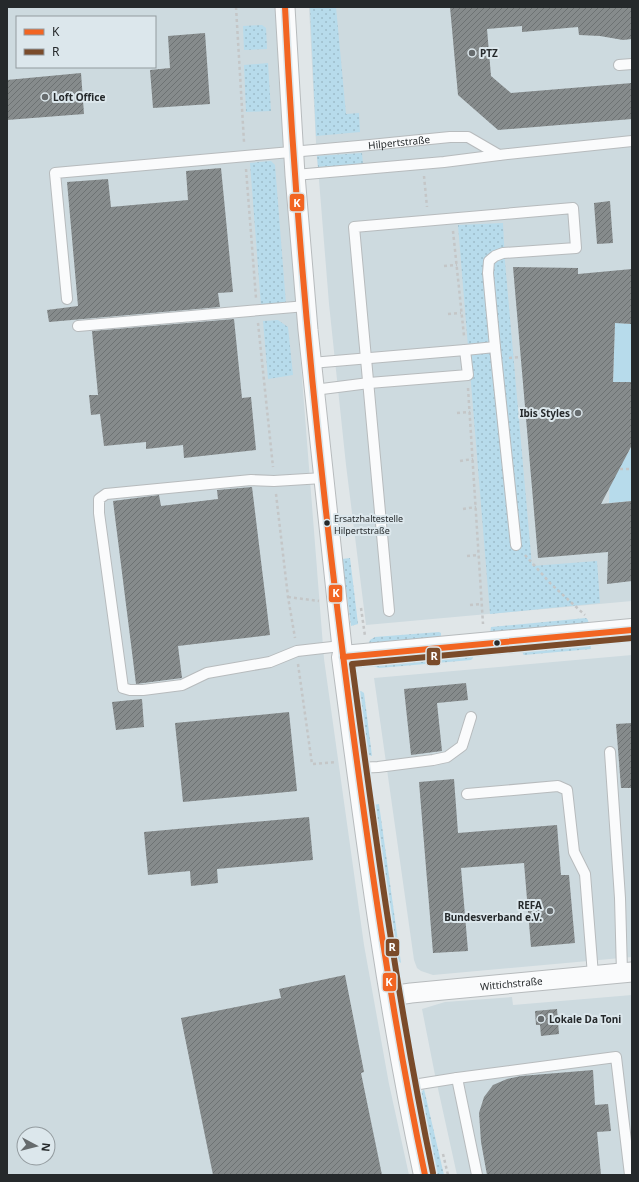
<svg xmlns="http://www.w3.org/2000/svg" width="639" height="1182" viewBox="0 0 639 1182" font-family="'Noto Sans',sans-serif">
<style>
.built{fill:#cddadf;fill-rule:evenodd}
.grass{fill:url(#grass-dots)}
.garden{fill:#b7dbeb}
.building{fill:url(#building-hatch)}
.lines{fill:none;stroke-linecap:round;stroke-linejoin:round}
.service-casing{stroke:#b7bbbd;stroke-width:12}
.minor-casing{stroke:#b7bbbd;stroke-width:21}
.primary-casing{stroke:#b7bbbd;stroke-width:24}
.path{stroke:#c4c6c7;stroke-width:2.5;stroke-dasharray:3 3;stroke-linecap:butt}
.service{stroke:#fafbfc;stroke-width:10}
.minor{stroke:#fafbfc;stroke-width:19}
.primary{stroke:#fafbfc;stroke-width:22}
.bus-1-casing{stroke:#dce7ec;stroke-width:9}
.bus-2-casing{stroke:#dce7ec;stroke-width:9}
.bus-1{stroke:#f26522;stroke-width:6}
.bus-2{stroke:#7a4b2a;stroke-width:6}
.poi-dot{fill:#666b6d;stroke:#dce7ec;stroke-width:1.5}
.bus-dot{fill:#25292b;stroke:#dce7ec;stroke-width:1.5}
.labels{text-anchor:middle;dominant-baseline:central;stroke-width:4;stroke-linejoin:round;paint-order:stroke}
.bus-label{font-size:9px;fill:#25292b;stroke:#dce7ec;text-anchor:start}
.poi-label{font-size:10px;font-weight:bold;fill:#25292b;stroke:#dce7ec;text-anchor:start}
.street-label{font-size:10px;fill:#25292b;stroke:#dce7ec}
.line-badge{stroke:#dce7ec;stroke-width:1.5}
.badge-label{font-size:11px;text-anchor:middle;font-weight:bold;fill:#fff}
</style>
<defs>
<pattern id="grass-dots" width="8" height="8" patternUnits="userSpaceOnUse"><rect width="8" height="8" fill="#b7dbeb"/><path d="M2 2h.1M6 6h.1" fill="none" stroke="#9dbcca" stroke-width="1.8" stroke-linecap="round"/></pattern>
<pattern id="building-hatch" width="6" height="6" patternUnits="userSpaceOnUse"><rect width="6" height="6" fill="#868b8c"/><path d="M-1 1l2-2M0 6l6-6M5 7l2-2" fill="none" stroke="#6d7273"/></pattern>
</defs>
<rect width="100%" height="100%" fill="#e0e6e8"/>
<g class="built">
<path d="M7,7H277L287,186L324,659L364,945L389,1084L409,1175H7ZM17,17H155V67H17ZM24,1134H48V1158H24Z"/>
<path d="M309,7H632V601L366,625L346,465L329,304L316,143Z"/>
<path d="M632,655V957L433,975L421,971L417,968L414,960L374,678Z"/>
<path d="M632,995V1175H457L435,1075L422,1009L435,1005L445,1002L512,997L513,1005Z"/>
</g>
<g class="grass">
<path d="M310,7H336L346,114L359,113L360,132L316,136Z"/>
<path d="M262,25L266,28L267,49L244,50L243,26Z"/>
<path d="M268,63L271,111L246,112L244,65Z"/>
<path d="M362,153L363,164L318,167L317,156Z"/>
<path d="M271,161L275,165L286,304L261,306L250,163Z"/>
<path d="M503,223L505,262L532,566L597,561L600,603L490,614L458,225Z"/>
<path d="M278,320L288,327L293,375L268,379L263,321Z"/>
<path d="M350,558L358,624L351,626L342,559Z"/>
<path d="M586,618L588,620L589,625L490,634L491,627Z"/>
<path d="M439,632L441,633V638L369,643L370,640L375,637Z"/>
<path d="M590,643L591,649L524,655L523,654L522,649Z"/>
<path d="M473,653V658L471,660L379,668L373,666V664Z"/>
<path d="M358,691H361L364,693L372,756L366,754Z"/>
<path d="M379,804L401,963L396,959L373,805Z"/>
<path d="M424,1089L444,1175H437L421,1093Z"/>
</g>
<g class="garden">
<path d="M615,323L632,324V382L613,388Z"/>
<path d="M611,437L624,460L632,446V501L609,503Z"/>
</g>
<g class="building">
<path d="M450,7H632V39L623,40L600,36L579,35L578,27L522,32V26L487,29L491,76L511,93L632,83V119L498,130L458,95Z"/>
<path d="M205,33L210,104L153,108L150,70L170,68L168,36Z"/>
<path d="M81,73L84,114L7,120V80Z"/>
<path d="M221,168L233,292L218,293L220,307L49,322L47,310L78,306L67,182L108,179L111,207L188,200L186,171Z"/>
<path d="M610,201L613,243L597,244L594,203Z"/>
<path d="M513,267L578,268V274L632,269V324L615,323L613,382H632V445L601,504L632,501V581L607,584L608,552L538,558Z"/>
<path d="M234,319L242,398L251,397L256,450L184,458L183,445L146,449V442L104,446L100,414L91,415L89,395H98L92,331Z"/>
<path d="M252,487L270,635L178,646L182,678L136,684L113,501L159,495L161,506L218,499L217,490Z"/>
<path d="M466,683L468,700L437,703L442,751L411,755L404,689Z"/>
<path d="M142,699L144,727L116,730L112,702Z"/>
<path d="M289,712L297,791L183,802L175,723Z"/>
<path d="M632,723V788H621L616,724Z"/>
<path d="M454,779L458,833L557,825L561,875H569L575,943L531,947L524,863L461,868L468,951L433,953L419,782Z"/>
<path d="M309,817L313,860L217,869L218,883L191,886L190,871L148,875L144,832Z"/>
<path d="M345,975L364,1072L361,1073L382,1175H213L181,1018L281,998L279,989Z"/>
<path d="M557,1009L559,1034L541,1036L540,1025H536L535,1011Z"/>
<path d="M593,1070L595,1105L608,1104L611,1131L597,1132L601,1175H487L481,1142L479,1113L484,1097L493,1085L507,1079L521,1076Z"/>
</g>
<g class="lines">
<g class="service-casing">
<g id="service">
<path d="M619,65L632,64"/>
<path d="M295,175L444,162L499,155L632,141"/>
<path id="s1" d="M67,299L55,173L370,145L450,137H468L499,155"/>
<path d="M78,326L306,306"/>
<path d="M495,347L516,545"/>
<path d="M311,363L465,350L468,375L369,383L314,390"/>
<path d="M323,478L274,481L251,480L106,494L99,499V513L123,688L130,690H143L182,685L207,673L270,662L297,651L341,646"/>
<path d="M389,611L354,227L573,208L576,248L503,253L495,256L489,261L488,273L495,347L465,350"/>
<path d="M610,752L620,898L622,973"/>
<path d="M357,768L378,767L433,760L447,757L462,746L471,717"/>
<path d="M467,794L558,786L567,790L574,852L585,874L593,975"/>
<path d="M457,1078L477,1175"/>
<path d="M407,1086L457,1078L616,1057L630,1175"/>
</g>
</g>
<g class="minor-casing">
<g id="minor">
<path d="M285,7L295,175L308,330L343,657"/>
<path id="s2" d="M391,996L411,993L632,972"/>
</g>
</g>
<g class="primary-casing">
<path id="primary" d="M425,1175C388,1004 366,831 343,657L632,630"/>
</g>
<g class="path">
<path d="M236,7L244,142"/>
<path d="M246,169L256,298"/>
<path d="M424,176L427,207"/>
<path d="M453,231L464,336"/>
<path d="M444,266L457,265"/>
<path d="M448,314L461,313"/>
<path d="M258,323L273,467"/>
<path d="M509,358L520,357"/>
<path d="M468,388L483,624"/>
<path d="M457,413L470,412"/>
<path d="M460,461L473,459"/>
<path d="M620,469H632"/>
<path d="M276,494L288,597L295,638"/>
<path d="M463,509L476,507"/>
<path d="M525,555L551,584L585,615"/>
<path d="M467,556L479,555"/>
<path d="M288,597L319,601"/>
<path d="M470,605L481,604"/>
<path d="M361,608L365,636"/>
<path d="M298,664L312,764L336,762"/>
<path d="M443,1154L448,1175"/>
</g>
<use href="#service" class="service"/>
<use href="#minor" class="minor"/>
<use href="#primary" class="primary"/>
<g class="bus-1-casing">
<g id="bus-1">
<path d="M285,7C296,239 319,471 349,702C370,861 392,1018 425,1175"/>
<path d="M343,657L632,630"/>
</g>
</g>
<g class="bus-2-casing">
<path id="bus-2" d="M433,1173C398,1005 375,835 352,664L632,638"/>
</g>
<use href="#bus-1" class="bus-1"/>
<use href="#bus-2" class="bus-2"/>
</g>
<g class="poi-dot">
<circle cx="472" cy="53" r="4"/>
<circle cx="45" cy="97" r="4"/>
<circle cx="578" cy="413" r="4"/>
<circle cx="550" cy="911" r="4"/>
<circle cx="541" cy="1019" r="4"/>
</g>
<g class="bus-dot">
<circle cx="327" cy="523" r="3.5"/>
<circle cx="497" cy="643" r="3.5"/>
</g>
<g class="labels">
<g class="bus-label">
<text x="334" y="518">Ersatzhaltestelle<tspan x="334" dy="12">Hilpertstraße</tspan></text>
</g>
<g class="poi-label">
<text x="480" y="53">PTZ</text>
<text x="53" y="97">Loft Office</text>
<text x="570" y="413" text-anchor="end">Ibis Styles</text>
<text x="542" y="905" text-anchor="end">REFA<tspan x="542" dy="12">Bundesverband e.V.</tspan></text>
<text x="549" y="1019">Lokale Da Toni</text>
</g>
<g class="street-label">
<text stroke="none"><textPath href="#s1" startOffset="472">Hilpertstraße</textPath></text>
<text stroke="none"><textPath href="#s2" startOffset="121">Wittichstraße</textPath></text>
</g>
</g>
<g class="line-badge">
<rect x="289" y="193" width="16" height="19" rx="4" fill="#f26522"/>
<rect x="328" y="584" width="15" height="19" rx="4" fill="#f26522"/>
<rect x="426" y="647" width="15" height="19" rx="4" fill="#7a4b2a"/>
<rect x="385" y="938" width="15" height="19" rx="4" fill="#7a4b2a"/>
<rect x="382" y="972" width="15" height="20" rx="4" fill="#f26522"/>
</g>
<g class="badge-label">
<text x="297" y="207">K</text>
<text x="336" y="597">K</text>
<text x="434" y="660">R</text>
<text x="392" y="951">R</text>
<text x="389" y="986">K</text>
</g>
<rect width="639" height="1182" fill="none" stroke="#25292b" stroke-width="16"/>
<rect x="16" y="16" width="140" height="52" fill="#dce7ec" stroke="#939b9f"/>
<rect x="24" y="29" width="20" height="6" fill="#f26522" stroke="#939b9f"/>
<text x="52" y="36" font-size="12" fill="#25292b">K</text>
<rect x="24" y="49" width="20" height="6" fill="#7a4b2a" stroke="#939b9f"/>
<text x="52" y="56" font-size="12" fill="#25292b">R</text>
<g transform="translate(36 1146) rotate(97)"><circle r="19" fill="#dce7ec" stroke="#939b9f"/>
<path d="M0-3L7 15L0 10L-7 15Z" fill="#666b6d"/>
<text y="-6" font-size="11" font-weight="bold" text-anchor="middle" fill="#25292b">N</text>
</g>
</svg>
